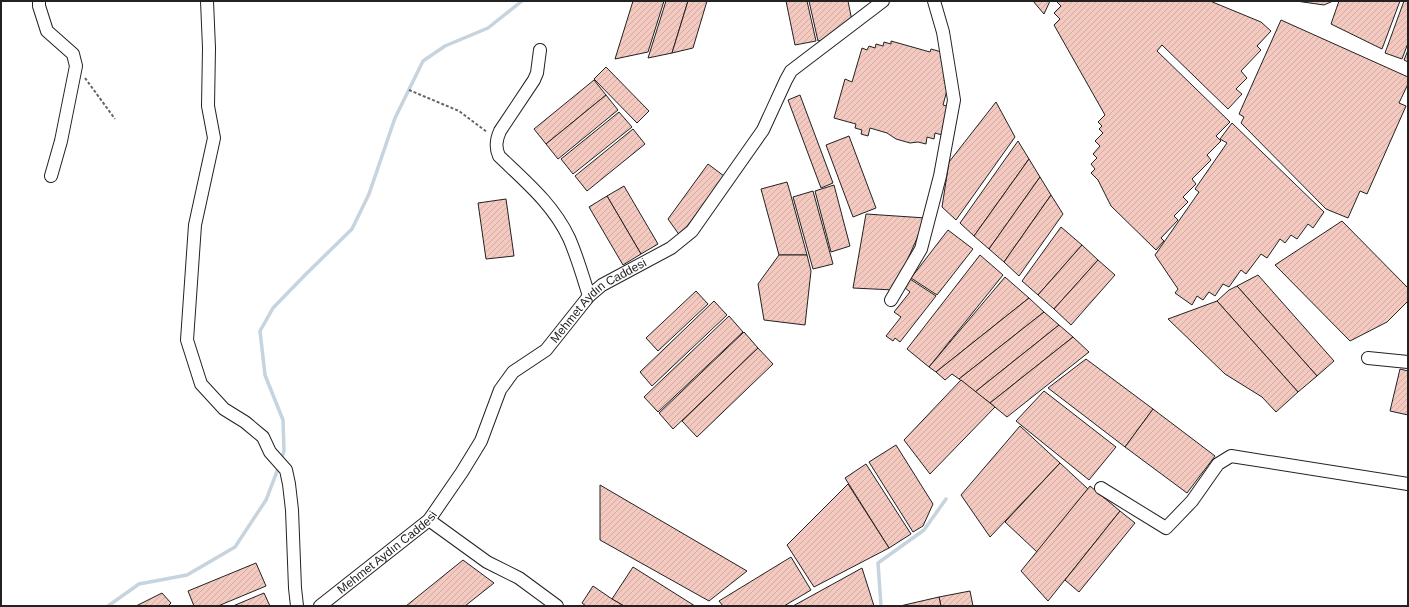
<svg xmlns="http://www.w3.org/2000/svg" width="1409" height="607" viewBox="0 0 1409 607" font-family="Arial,sans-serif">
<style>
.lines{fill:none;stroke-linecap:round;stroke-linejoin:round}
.stream{stroke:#c7d3dd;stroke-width:3.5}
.building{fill:url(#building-hatch);stroke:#222}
.minor-casing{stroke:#222;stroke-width:14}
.path{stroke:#646464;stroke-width:2;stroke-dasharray:3 2;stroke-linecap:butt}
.minor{stroke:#fff;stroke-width:12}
.labels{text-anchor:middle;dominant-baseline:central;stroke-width:3;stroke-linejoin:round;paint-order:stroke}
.street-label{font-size:12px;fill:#222;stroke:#fff}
</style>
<defs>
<pattern id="building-hatch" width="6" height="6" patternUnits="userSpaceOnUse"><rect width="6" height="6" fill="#f3c9c0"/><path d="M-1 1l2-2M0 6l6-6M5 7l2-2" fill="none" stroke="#d0aca5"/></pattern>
</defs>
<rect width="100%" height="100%" fill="#fff"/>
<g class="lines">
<g class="stream">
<path d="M281,460L284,451L283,420L265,375L260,331L273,308L306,274L352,229L369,194L395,118L423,61L445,46L488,28L522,1"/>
<path d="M108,606L139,584L187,575L235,547L266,500L279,466"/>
<path d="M881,606L878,563L924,530L946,499"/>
</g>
</g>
<g class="building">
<path d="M633,1H664L648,52L615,59Z"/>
<path d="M666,1H688L672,53L648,58Z"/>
<path d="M688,1H707L693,48L672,53Z"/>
<path d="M786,1H807L816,41L795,45Z"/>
<path d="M809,1H848L852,21L833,38L818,41Z"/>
<path d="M1033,1H1050L1044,14Z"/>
<path d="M1056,1H1210L1261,22L1271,31L1257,46L1261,50L1241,71L1247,78L1236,89L1242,94L1228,109L1162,45L1157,51L1230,122L1216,136L1221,141L1207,155L1211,160L1192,179L1196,184L1183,197L1188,202L1174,216L1178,220L1161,238L1164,241L1156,250L1111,206L1098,180L1091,173L1095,169L1091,164L1097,158L1093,154L1100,146L1095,141L1103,133L1099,129L1102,126L1098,122L1105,115L1054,25L1060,19L1054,13L1061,6Z"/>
<path d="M1296,1H1333L1324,5Z"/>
<path d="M1339,1H1400L1382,49L1331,24Z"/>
<path d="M1404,1H1408V43L1402,59L1385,53Z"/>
<path d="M1281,20L1408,77V84L1399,103L1406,106L1367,194L1360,191L1348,218L1326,209L1241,123L1244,117L1239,114Z"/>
<path d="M891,41L930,52L931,49L945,53L942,65L948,67L944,81L949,83L943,105L950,107L942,135L935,133L934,139L927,137L926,144L918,142L910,143L896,139L887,133L870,128L868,136L861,134L862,130L855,128L856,124L834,118L845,79L852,82L862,48L867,50L869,46L875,48L876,44L883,46L884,42L891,44Z"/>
<path d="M1408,50V62L1404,60Z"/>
<path d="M606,67L649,111L637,123L594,79Z"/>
<path d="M594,80L606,95L546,144L534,129Z"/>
<path d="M606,95L618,110L558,159L546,144Z"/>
<path d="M800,95L833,183L821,188L788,100Z"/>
<path d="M996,102L1015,137L956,220L942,207L949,162Z"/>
<path d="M619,112L632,127L573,174L561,159Z"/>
<path d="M1232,123L1324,212L1313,228L1308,224L1297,239L1291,235L1285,243L1280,239L1267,258L1261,254L1246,274L1241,270L1229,287L1223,284L1215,296L1209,292L1203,300L1197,296L1192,305L1175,293L1178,289L1155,255L1199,192L1195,189L1227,143L1220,139Z"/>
<path d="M633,129L645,144L587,191L575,176Z"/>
<path d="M849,136L876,208L853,217L826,145Z"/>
<path d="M1018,141L1029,159L974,236L960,223Z"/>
<path d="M1029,159L1040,177L989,249L974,236Z"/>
<path d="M708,164L724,176L680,236L668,219Z"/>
<path d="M1040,177L1051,195L1004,262L989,249Z"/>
<path d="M787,182L790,192L807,255H779L761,189Z"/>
<path d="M834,185L850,246L831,252L815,191Z"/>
<path d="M624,186L658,244L641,254L607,196Z"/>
<path d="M813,191L833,264L813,269L793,197Z"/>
<path d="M1051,195L1063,214L1019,276L1004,262Z"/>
<path d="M607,196L641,254L623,265L589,207Z"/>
<path d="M506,199L514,256L486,259L478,203Z"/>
<path d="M866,214L926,218L894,290L853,288Z"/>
<path d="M1342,221L1408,288V301L1387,322L1350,341L1275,265Z"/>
<path d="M1061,227L1082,245L1038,295L1022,281Z"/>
<path d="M948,230L973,249L937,295L911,278Z"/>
<path d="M1082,245L1098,260L1054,309L1038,295Z"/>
<path d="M779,255H807L811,271L805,325L764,320L758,284Z"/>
<path d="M980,255L1003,275L929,367L907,349Z"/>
<path d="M1098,260L1115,275L1071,325L1054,309Z"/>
<path d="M1258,275L1334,361L1317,376L1237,286Z"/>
<path d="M1005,277L1029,298L936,372L929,367Z"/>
<path d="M910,279L936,296L900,342L895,338L893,341L886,336L901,317L894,312L910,292L904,287Z"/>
<path d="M1237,286L1317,376L1298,392L1217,301L1229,290Z"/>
<path d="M696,291L708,304L658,351L646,338Z"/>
<path d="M1029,298L1044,312L959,379L952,374L945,380L936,372Z"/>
<path d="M714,301L727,315L652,386L640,372Z"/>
<path d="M1217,301L1298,392L1276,412L1262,397L1225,374L1168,319Z"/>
<path d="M1044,312L1059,325L975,392L959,379Z"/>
<path d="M729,316L743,332L658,412L644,397Z"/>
<path d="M1059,325L1073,337L990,403L975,392Z"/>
<path d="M744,332L758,348L673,429L659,413Z"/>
<path d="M1073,337L1089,352L1007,417L990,403Z"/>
<path d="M758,348L773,364L697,437L682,421Z"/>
<path d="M1086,359L1153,409L1125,447L1048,388Z"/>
<path d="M1400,369L1408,371V415L1390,411Z"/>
<path d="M961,380L995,407L930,474L904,440Z"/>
<path d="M1044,391L1116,447L1089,480L1016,421Z"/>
<path d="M1153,409L1215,456L1187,493L1125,447Z"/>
<path d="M1020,426L1060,463L990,537L961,495Z"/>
<path d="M896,445L933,504L923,526L913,532L869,462Z"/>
<path d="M1060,463L1088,489L1037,552L1005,522Z"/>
<path d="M866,464L911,534L889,548L845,478Z"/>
<path d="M848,484L889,548L814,587L787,545Z"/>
<path d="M600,485L747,571L709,601L600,540Z"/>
<path d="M1090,486L1120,511L1048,601L1021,571Z"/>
<path d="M1120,511L1135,523L1079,592L1065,580Z"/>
<path d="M791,557L811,590L784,606H723L719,601Z"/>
<path d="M463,560L494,583L465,606H406Z"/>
<path d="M256,563L266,586L218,606H194L188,591Z"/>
<path d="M633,567L695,606H624L612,599Z"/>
<path d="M862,568L874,606H793Z"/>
<path d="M593,586L612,599L624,606H586L582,603Z"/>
<path d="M970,591L973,606H941L939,597Z"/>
<path d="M162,593L171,603L168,606H136Z"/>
<path d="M264,593L270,606H233Z"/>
<path d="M939,597L941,606H900Z"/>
</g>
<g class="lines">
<g class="minor-casing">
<g id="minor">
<path d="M39,1V6L47,31L73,54L76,66L61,141L51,176"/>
<path d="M207,1L209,48L208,106L214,138L195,225L187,340L201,384L224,409L245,422L263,437L270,452L286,470L289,484L292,510L295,588L297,606"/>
<path d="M540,50L537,73L534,80L500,131C496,140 495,147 499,156C525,181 553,204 569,238C577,256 583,277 589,296"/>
<path d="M891,300L921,249L940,176L954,100L943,32L934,1"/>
<path d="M1368,358L1408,362"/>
<path d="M1101,488L1166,528L1192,501L1218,464L1231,456L1408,484"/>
<path d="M429,520L487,562L519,578L557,606"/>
<path id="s1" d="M320,606L429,520L462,472L481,441L500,390L513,372L546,350L589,296L602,285L671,248L692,231L763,130L786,80L791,71L883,1"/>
</g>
</g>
<g class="path">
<path d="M85,78L115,119"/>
<path d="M409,90L459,111L487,132"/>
</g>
<use href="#minor" class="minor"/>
</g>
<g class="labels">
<g class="street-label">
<text stroke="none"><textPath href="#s1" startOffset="423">Mehmet Aydın Caddesi</textPath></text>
<text stroke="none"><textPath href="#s1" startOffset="86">Mehmet Aydın Caddesi</textPath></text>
</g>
</g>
<rect width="1409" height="607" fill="none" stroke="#222222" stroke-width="4"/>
</svg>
